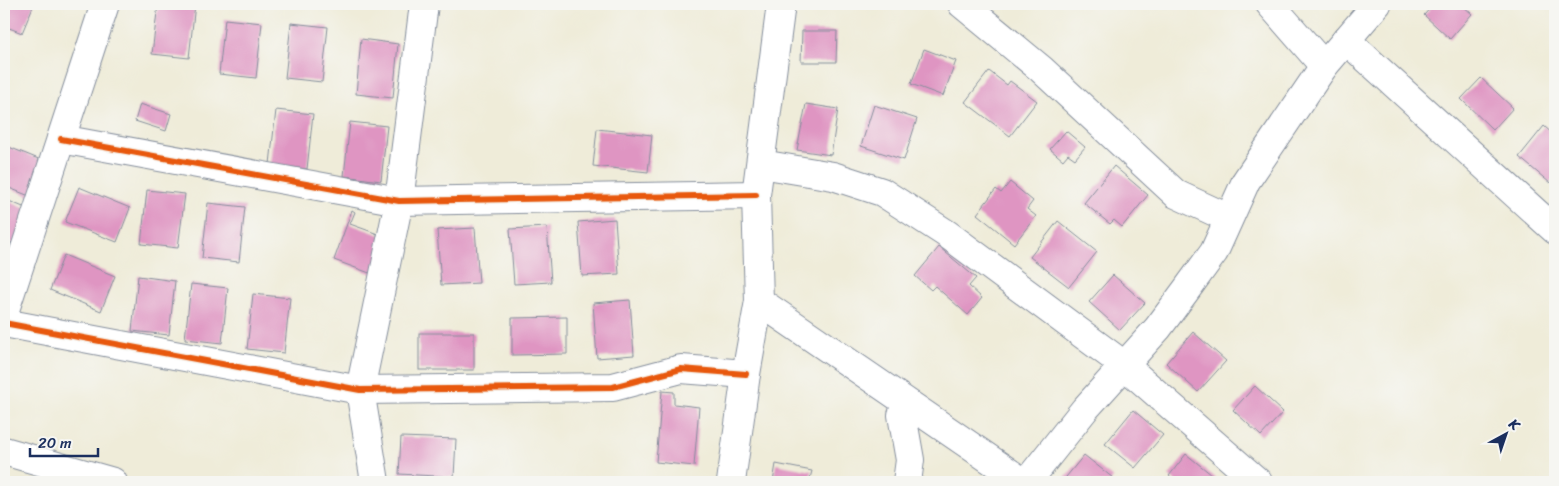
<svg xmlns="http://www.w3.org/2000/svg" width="1559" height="486" viewBox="0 0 1559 486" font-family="Sriracha,sans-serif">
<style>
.building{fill:#df95c2}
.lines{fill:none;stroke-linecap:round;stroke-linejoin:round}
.minor-casing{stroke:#858e9c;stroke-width:30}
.minor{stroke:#fff;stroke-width:28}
.cycleway-casing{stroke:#f6f6f2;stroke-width:9}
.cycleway{stroke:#e8590c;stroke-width:6}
</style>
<rect width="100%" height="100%" fill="#f6f6f2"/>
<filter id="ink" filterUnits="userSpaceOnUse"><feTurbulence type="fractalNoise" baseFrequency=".02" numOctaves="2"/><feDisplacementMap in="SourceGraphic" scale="10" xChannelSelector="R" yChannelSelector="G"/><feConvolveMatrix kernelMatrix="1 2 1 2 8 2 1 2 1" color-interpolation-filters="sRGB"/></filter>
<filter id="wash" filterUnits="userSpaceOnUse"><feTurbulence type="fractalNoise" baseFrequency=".0096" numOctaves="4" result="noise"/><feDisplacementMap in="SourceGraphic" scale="20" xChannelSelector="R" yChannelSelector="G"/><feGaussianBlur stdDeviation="1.12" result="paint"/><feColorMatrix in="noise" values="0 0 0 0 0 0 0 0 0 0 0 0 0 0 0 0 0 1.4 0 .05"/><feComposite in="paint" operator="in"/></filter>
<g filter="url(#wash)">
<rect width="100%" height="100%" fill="#efecd9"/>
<g id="blocks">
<g class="building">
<path d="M4,4H34L22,33L4,26Z"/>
<path d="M158,4H195L189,58L152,54Z"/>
<path d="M1434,4H1461L1472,14L1450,39L1424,15Z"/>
<path d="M225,19L262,23L256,78L219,74Z"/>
<path d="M291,23L328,27L322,82L285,78Z"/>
<path d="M802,31H837L836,62H801Z"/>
<path d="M361,39L398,44L393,98L356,94Z"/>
<path d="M924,49L956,61L943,96L911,84Z"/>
<path d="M989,71L1007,85L1010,81L1037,101L1010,136L965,102Z"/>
<path d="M1481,78L1513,108L1493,130L1461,99Z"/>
<path d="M140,104L171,114L166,131L135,121Z"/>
<path d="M806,104L838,109L831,155L797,150Z"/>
<path d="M874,105L917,119L904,160L861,146Z"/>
<path d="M276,110L313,114L307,169L270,164Z"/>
<path d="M350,122L387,126L381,181L344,176Z"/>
<path d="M1544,126L1555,136V178L1550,183L1519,157Z"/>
<path d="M597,129L652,135L648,172L593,166Z"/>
<path d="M1066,131L1085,147L1075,159L1068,154L1063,160L1050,149Z"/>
<path d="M4,145L46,162L32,197L4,186Z"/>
<path d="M1114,166L1148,195L1122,227L1114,220L1110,224L1084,203Z"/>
<path d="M1010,182L1033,201L1027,209L1036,216L1014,244L977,214L996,189L1001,193Z"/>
<path d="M79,187L130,208L117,242L65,222Z"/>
<path d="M147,190L185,194L178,248L141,244Z"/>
<path d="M4,199L28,209L15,244L4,240Z"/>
<path d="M208,203L245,207L239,262L202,258Z"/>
<path d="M352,210L355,212L350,224L389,238L375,275L334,260Z"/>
<path d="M615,219L619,274L582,276L578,222Z"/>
<path d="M1058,221L1097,252L1069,287L1030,257Z"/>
<path d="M547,227L551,282L514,284L510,229Z"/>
<path d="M475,228L479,283L441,285L437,230Z"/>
<path d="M939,247L976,278L969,286L982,298L968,315L935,286L931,290L915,276Z"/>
<path d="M64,255L115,276L101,311L50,290Z"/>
<path d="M1113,275L1145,303L1120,330L1089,302Z"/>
<path d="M138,276L175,281L169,335L132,331Z"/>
<path d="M191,284L228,288L222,343L185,339Z"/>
<path d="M253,294L290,298L284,353L247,349Z"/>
<path d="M630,300L634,355L597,358L593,303Z"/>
<path d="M567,317V354L512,355V318Z"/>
<path d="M1193,332L1226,361L1198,392L1166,363Z"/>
<rect x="419" y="333" width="55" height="37"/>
<path d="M1255,386L1283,412L1261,436L1233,410Z"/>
<path d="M662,391L674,392V404L699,407L694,466L656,462Z"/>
<path d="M1133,410L1163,435L1135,468L1105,444Z"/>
<path d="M401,437L456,439L454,477L399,474Z"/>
<path d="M1186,454L1217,479L1215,482H1176L1169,476Z"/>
<path d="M1084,455L1113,478L1110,482H1062Z"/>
<path d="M776,464L812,471L809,482H773Z"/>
</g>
</g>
</g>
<g filter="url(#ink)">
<use href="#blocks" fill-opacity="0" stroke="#858e9c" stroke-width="1"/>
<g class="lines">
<g class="minor-casing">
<g id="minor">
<path d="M962,4L1041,69L1176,194L1228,218"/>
<path d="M1270,4L1324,66"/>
<path d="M1346,40L1555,230"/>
<path d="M61,139L399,201L756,195"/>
<path d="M761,164L833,176L882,192L947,234L1124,365L1258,482"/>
<path d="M759,301L1023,482"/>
<path d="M4,313L105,4"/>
<path d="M4,323L360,390L613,387L681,369L746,374"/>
<path d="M907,404L902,415L910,460L907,482"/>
<path d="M4,451L113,482"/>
<path d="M375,482L360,390L399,201L424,4"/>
<path d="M731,482L746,374L759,301L756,195L781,4"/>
<path d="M1027,482L1085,409L1158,328L1187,289L1214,252L1246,181L1324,66L1377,4"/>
</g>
</g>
<use href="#minor" class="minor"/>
<g class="cycleway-casing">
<g id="cycleway">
<path d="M61,139L399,201L756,195"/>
<path d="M4,323L360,390L613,387L681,369L746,374"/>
</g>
</g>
<use href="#cycleway" class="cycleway"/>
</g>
</g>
<rect width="1559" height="486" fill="none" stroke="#f6f6f2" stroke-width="20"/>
<g transform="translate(1506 434) rotate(40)" stroke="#f6f6f2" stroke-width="4" paint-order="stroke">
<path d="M0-4L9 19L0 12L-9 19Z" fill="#1b2f5e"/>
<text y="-8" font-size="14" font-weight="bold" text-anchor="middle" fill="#1b2f5e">K</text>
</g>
<path d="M30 448v8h68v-8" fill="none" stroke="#1b2f5e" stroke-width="2.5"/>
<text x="38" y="448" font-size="15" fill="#1b2f5e" stroke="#f6f6f2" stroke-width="4" paint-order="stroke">20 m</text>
</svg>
